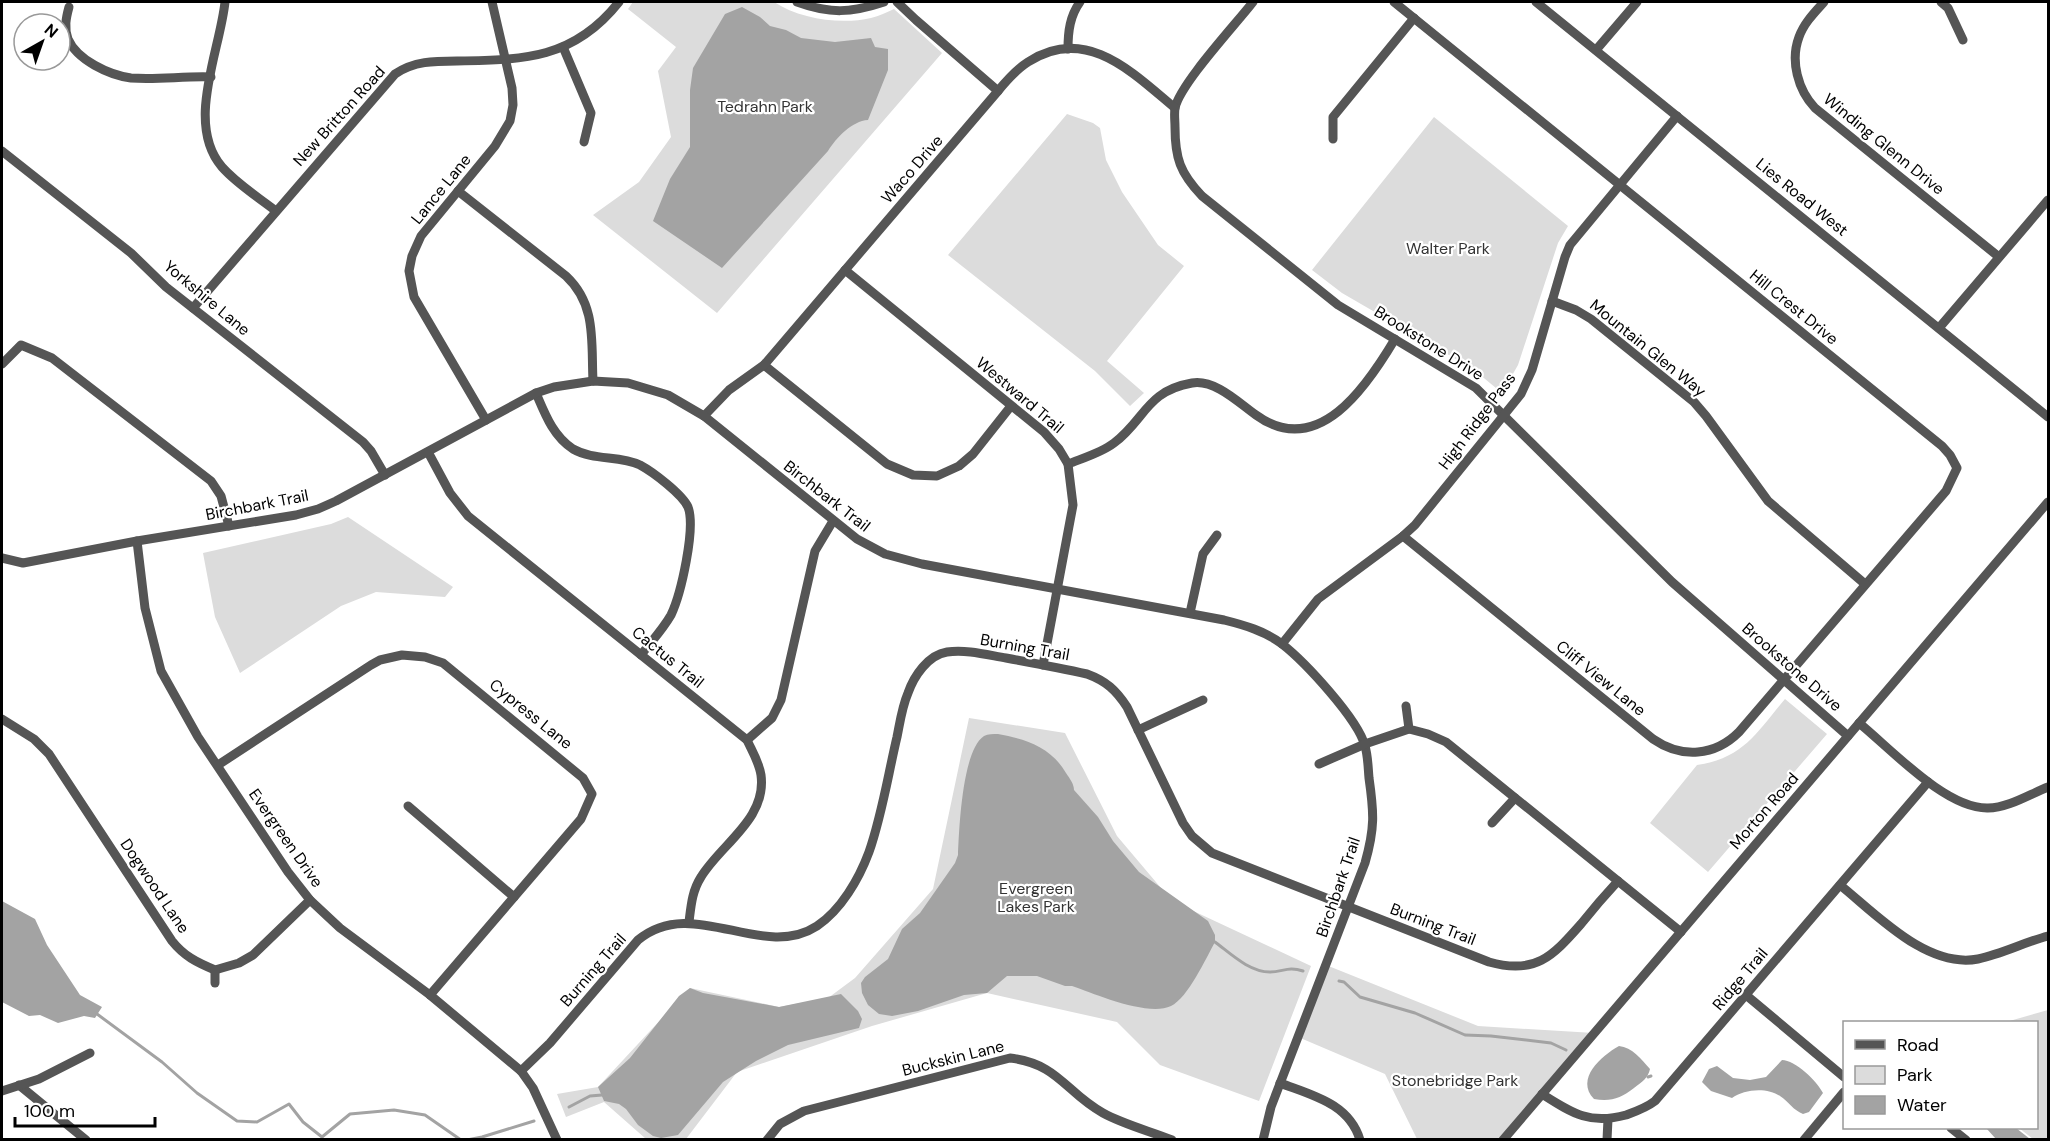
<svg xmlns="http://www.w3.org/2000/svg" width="2050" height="1141" viewBox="0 0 2050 1141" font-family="'DM Sans',sans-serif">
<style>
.green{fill:#dcdcdc}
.water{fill:#a3a3a3}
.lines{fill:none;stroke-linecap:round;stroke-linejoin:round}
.stream{stroke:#a3a3a3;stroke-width:3}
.minor{stroke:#555;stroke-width:9}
.labels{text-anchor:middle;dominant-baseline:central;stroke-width:4.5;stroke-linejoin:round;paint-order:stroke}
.park-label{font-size:16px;fill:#333;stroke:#fff}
.street-label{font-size:16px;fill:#000;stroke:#fff}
</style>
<rect width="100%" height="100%" fill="#fff"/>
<g class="green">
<path d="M633,2H774C800,19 841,25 871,18C879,16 887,12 894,9L942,53L717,313L593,215L639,182L671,137L658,71L676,47L628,9Z"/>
<path d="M1067,114L1093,123L1100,128L1106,160L1122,192L1158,245L1184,266L1107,361L1144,393L1130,406L1095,371L948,255Z"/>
<path d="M1434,117L1568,226L1558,243L1518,365L1502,393L1473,369L1342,293L1312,270Z"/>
<path d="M348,517L453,587L445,597L376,592L341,606L240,673L215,617L203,553L331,524Z"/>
<path d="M1785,699L1827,734L1708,872L1650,823L1697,765C1744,758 1757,732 1785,699Z"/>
<path d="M969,718L1065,733L1117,836L1172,901L1311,966L1259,1101L1160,1065L1117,1022L987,993L872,1026L737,1072L686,1139H646L604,1102L566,1117L557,1094L598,1087L690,988L779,1007L828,998L855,978L933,889Z"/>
<path d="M1326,965L1478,1026L1594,1033L1503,1140L1417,1139L1385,1074L1298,1037Z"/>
<path d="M2048,1010V1139H2033L2019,1128H2036V1022H2006Z"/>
</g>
<g class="water">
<path d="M742,7L760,17L770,26L786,30L801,38L835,42L871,38L875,47L888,49V70L868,120C852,121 836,138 828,151L722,268L653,221L670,179L690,147V90L693,68L725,14Z"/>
<path d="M998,734C1026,739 1051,747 1066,773C1070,779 1074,784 1074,790L1098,817L1113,841L1139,872L1208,921L1215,935V942C1206,958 1188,998 1171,1006C1148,1017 1095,994 1072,986H1065L1037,976H1007L987,993L964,995L918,1011L892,1016L879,1014L868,1005L862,993L861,983L865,977L888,959L902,929L920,913L955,863L958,855C959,831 962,750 984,736C988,734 993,734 998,734Z"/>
<path d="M2,901L35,919L47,945L80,995L102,1007L95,1018L84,1016L58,1023L40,1015L29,1016L2,1002Z"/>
<path d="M690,988L703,993L779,1007L841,994L858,1011L862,1019L859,1028L788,1045L756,1061L723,1082L678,1135L661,1138L653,1136L638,1125L626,1109L619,1104L604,1101L598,1087L630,1058L679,996Z"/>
<path d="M1619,1046C1632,1047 1642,1060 1650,1069C1648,1078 1642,1082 1634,1088C1621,1098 1611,1102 1594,1099C1575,1079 1601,1056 1619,1046Z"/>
<path d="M1782,1060C1795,1060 1817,1081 1823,1093L1809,1112L1803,1114C1793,1110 1789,1102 1780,1096C1767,1087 1744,1089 1732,1098L1711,1091L1702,1082L1709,1069L1717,1066L1733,1078L1750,1080L1766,1077Z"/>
<path d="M1986,1128H2016L2030,1139H1996Z"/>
</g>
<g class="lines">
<g class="stream">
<path d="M1215,942C1230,953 1249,972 1270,972C1283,972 1288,966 1303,971"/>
<path d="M1339,981L1344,982L1360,997L1415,1013L1465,1035L1491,1036L1551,1043L1566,1050"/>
<path d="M97,1014L162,1062L197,1093L237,1121L257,1122L289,1104L303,1122L322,1137L350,1114L394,1110L425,1115L461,1140"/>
<path d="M1648,1077L1651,1076"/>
<path d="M569,1107L590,1096L602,1095"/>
<path d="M467,1140L482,1137L534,1121"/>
</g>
<g class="minor">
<path d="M225,2C220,51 185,124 222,167C237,184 258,197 276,211"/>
<path d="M797,2C830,14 851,13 884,2"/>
<path d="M897,2L916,20L998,91"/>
<path d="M1253,2C1236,24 1180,84 1175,108C1174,114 1175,121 1175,127C1175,158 1180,173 1202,196L1338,305L1476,388L1672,582L1848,736"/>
<path d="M1394,2L1942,446L1950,455L1957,468L1946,491L1739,732C1715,756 1682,759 1653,739L1403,536"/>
<path d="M1536,2L2048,417"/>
<path d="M1824,2C1815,12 1804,23 1799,37C1790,61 1798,90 1815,108L1999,257"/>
<path d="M1941,2L1948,8L1963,40"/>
<path d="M69,7C66,18 64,28 68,39C77,60 109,75 131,78C157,80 184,76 211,77"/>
<path d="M563,47L591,113L584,142"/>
<path d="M1068,49C1068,31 1070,16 1080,2"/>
<path d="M1596,50L1637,2"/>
<path d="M1333,139V117L1414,18"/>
<path d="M2,151L131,253L166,287L363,442L371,451L385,475"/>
<path d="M458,191L566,276C597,305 591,342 593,381"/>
<path d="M845,270L1044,432L1059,449L1068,464L1073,505L1043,665"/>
<path d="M1552,301L1576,310L1591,319L1694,402L1706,416L1768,501L1865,584"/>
<path d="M193,308L395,74C414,61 434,61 457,61C524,60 574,59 619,2"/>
<path d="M1939,328L2048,200"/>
<path d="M2,364L21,345L52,358L211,481L221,496L229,526"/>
<path d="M764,365L887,464L913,475L937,476L959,466L973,454L1011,406"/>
<path d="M536,393C545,414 553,436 573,449C594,461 619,455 640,465C653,472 682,494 688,507C696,528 681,594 671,615C663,629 651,642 641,655"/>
<path d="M704,416L729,390L764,365L998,91C1007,80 1017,69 1028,62C1086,24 1133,73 1175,108"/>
<path d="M486,420L414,297L409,271L412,256L421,236L495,146L510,121L513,105L512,88L492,2"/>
<path d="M428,452L450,493L468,516L747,740C752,751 759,762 761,775C767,819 721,844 701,877C692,891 691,906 689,922"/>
<path d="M1068,464C1083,458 1101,453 1114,443C1145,420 1146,391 1192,383C1215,379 1239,403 1256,415C1318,460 1367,386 1395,339"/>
<path d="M137,541L145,608L161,671L198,737L288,872L310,900L340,928L430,995L521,1071L533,1088L557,1140"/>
<path d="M2,558L23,563L137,541L296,515L318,509L336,501L536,393L554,387L593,381L628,383L668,395L704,416L857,539L885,554L922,564L1224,620C1244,625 1265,631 1282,644C1305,662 1358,719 1365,746C1368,756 1368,767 1369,778C1374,813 1375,828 1365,863L1271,1107L1263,1140"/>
<path d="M1190,613L1203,554L1217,535"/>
<path d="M1282,644L1318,599L1403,536L1415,525L1521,394L1532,370L1565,257L1570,245L1677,116"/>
<path d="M1406,706L1409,729L1428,734L1446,742L1681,932"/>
<path d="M2,719L34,739L49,754L172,941C184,956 196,962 215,970L239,963L253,955L310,900"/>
<path d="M1859,723C1891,749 1946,809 1988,808C2008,808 2030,794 2048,787"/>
<path d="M1138,730L1203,700"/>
<path d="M747,740L772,718L781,700L815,551L833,521"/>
<path d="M1319,764L1365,744L1409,729"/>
<path d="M218,765L371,665L380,660L402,655L425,657L443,663L583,778L592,794L581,819L430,995"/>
<path d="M408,806L514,897"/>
<path d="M1492,823L1515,798"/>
<path d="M1840,885C1876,914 1927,969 1978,959C2002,954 2025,942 2048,936"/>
<path d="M215,970V983"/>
<path d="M1746,995L1844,1077"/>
<path d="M521,1071L550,1043L638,940C693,894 762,962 817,926C841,910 859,879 869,852C882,815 888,775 897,737C900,722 902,707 908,693C914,676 928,655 947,652C966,649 988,655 1006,658C1033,663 1060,668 1087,674C1106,681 1116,690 1127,707L1183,823L1192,836L1212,853L1489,962C1535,975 1552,957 1581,924C1593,909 1605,895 1618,881"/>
<path d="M1280,1083C1311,1095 1349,1103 1360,1140"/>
<path d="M19,1085L86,1140"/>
<path d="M2,1091L39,1079L90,1053"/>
<path d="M1542,1094C1572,1113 1589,1125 1626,1115C1637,1111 1646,1108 1655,1101L1928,782"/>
<path d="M1951,1128L1966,1140"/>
<path d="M767,1140L780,1124L804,1111L1010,1058C1059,1064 1065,1092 1103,1113C1125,1125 1150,1131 1172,1140"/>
<path d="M1503,1140L2048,502"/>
<path d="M1607,1140L1608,1119"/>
<path d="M1804,1140L1844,1092"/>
</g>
</g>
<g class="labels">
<g class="park-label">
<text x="765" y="106">Tedrahn Park</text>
<text x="1448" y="248">Walter Park</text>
<text x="1036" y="888">Evergreen<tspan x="1036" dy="18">Lakes Park</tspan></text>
<text x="1455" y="1080">Stonebridge Park</text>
</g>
<g class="street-label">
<text transform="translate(339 116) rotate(-48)">New Britton Road</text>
<text transform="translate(1884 144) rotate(39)">Winding Glenn Drive</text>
<text transform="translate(912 169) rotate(-49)">Waco Drive</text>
<text transform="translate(441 189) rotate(-51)">Lance Lane</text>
<text transform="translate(1802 197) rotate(39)">Lies Road West</text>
<text transform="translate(207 298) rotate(40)">Yorkshire Lane</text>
<text transform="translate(1794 307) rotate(39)">Hill Crest Drive</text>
<text transform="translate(1429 343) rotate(32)">Brookstone Drive</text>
<text transform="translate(1648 348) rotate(39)">Mountain Glen Way</text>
<text transform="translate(1020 395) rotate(40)">Westward Trail</text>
<text transform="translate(1477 421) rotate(-53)">High Ridge Pass</text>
<text transform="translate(827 496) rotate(38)">Birchbark Trail</text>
<text transform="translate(257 505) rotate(-11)">Birchbark Trail</text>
<text transform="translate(1025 647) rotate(10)">Burning Trail</text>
<text transform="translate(668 657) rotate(39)">Cactus Trail</text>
<text transform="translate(1792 667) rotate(41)">Brookstone Drive</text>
<text transform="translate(1601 678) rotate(39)">Cliff View Lane</text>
<text transform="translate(531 714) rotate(39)">Cypress Lane</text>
<text transform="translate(1764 811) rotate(-49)">Morton Road</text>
<text transform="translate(286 838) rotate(55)">Evergreen Drive</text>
<text transform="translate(155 886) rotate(56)">Dogwood Lane</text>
<text transform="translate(1338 887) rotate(-71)">Birchbark Trail</text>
<text transform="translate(1433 924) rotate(21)">Burning Trail</text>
<text transform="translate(593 970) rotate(-49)">Burning Trail</text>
<text transform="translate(1740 979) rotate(-50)">Ridge Trail</text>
<text transform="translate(953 1058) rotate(-14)">Buckskin Lane</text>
</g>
</g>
<rect width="2050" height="1141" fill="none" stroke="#000000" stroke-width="6"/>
<rect x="1843" y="1021" width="195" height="108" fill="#ffffff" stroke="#999999" stroke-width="1.5"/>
<rect x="1855" y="1040" width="30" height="9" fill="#555555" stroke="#999999" stroke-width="1.5"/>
<text x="1897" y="1051" font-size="18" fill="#000000">Road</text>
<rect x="1855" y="1066" width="30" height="18" fill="#dcdcdc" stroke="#999999" stroke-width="1.5"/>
<text x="1897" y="1081" font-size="18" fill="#000000">Park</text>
<rect x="1855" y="1096" width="30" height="18" fill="#a3a3a3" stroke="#999999" stroke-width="1.5"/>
<text x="1897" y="1111" font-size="18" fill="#000000">Water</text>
<g transform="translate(42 42) rotate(40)"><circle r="28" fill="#ffffff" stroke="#999999" stroke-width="1.5"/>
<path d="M0-4.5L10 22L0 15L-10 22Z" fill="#000000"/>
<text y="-9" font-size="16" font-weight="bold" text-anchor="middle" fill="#000000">N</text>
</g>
<path d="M15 1117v9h140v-9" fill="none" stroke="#000000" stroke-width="3"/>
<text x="24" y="1117" font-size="18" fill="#000000" stroke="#ffffff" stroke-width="4.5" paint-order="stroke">100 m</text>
</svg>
